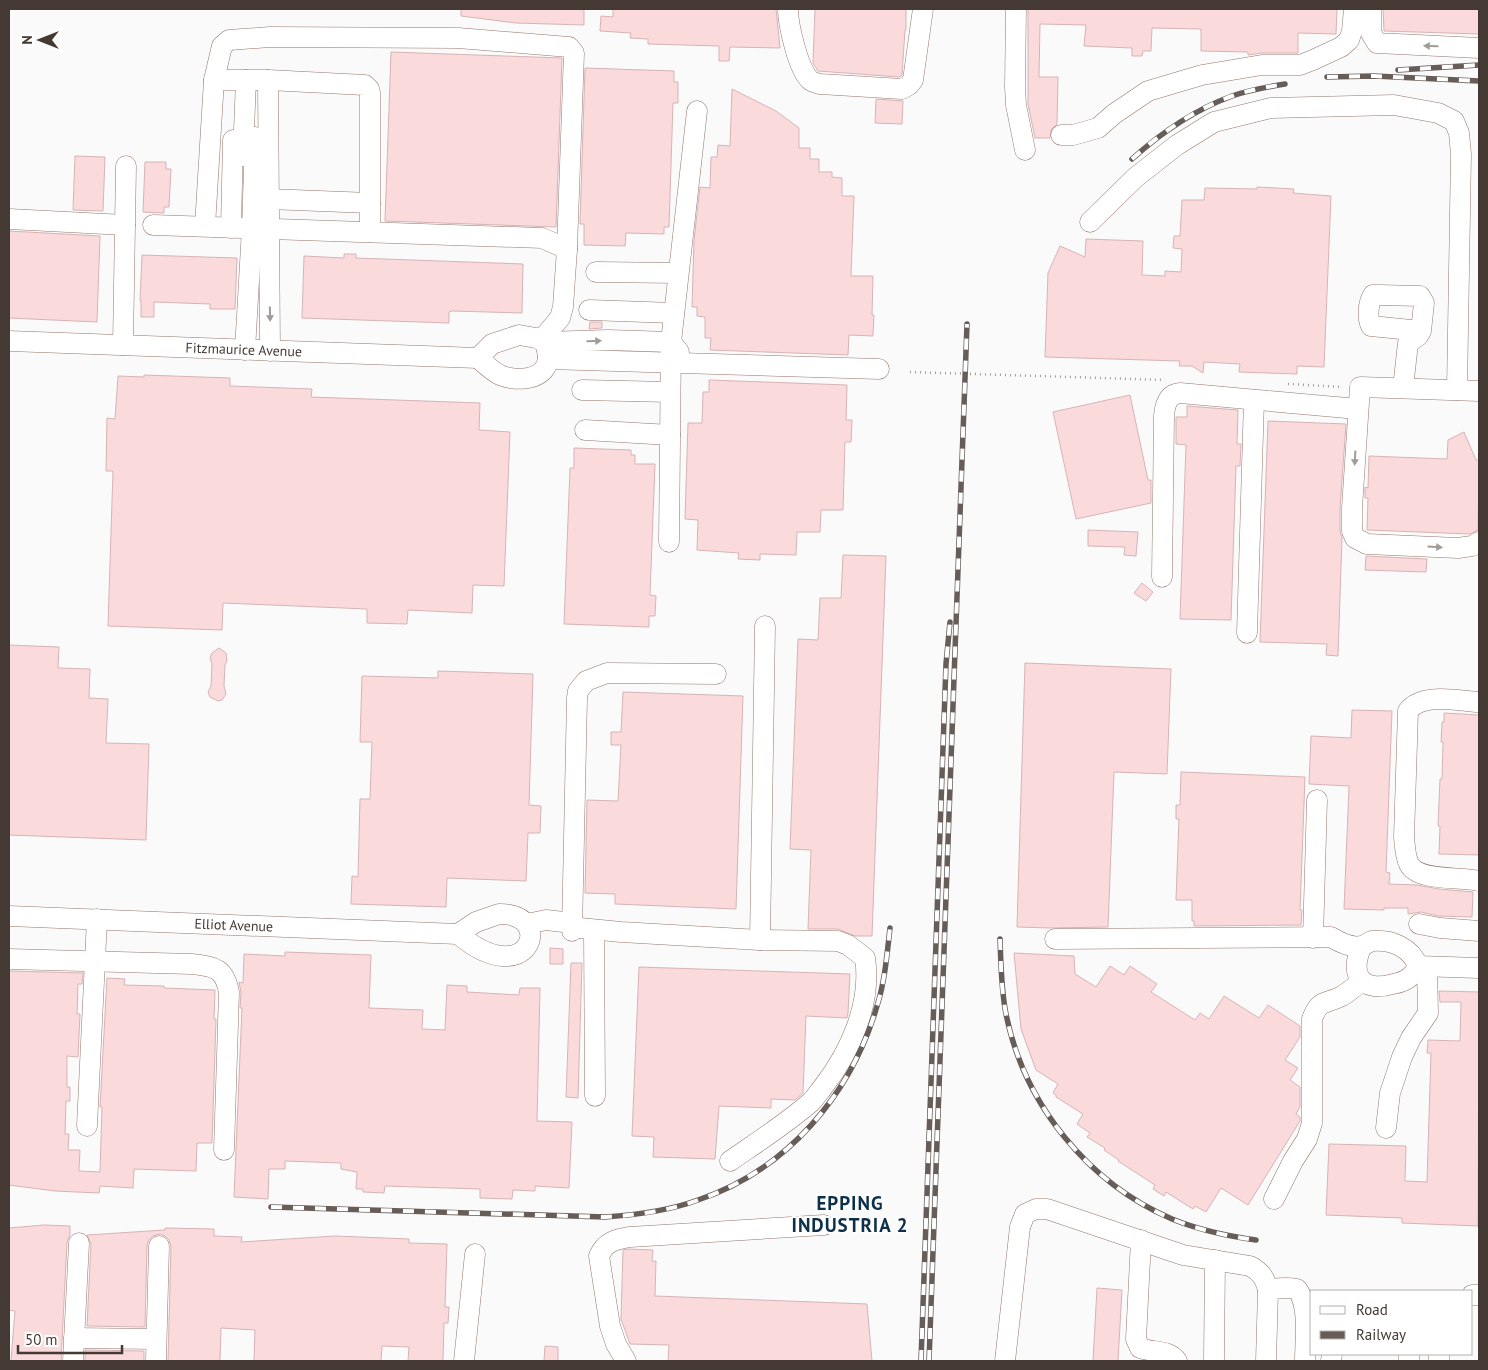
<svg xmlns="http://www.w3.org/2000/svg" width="1488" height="1370" viewBox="0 0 1488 1370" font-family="'PT Sans',sans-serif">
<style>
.building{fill:#fbdadc;stroke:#d6b4b6}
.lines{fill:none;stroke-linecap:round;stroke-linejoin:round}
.minor-casing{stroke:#93776a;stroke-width:21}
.path{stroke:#a19c99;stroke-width:2.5;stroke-dasharray:1 4;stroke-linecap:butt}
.minor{stroke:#fff;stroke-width:20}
.rail-casing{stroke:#675d58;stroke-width:5.5}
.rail{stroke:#fff;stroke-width:4;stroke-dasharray:11;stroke-linecap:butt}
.oneway{fill:#a29c99}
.labels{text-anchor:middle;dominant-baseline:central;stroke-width:4;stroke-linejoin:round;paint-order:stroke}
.street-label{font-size:14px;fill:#453933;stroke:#fff}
.district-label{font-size:19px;font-weight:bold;letter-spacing:1px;fill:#0c3049;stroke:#fff}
</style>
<rect width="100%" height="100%" fill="#fafafa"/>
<g class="building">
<path d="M461,9H584V25L516,23L461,16Z"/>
<path d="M613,9H776L780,48L730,47L729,61H719V46L648,44V39L630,38L631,33L600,31L601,16L613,17Z"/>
<path d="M815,9H906V30H905L902,75L899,77L818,71L813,63Z"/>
<path d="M1028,9H1337L1336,34L1298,33V53H1262L1248,55V52L1201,51V29L1152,28L1151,51H1143L1142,56H1132V48L1084,46L1086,25L1040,24L1039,77H1058L1057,124L1051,130L1050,138H1035L1028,104Z"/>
<path d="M1383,9H1479V34L1384,31Z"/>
<path d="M391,52L562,58L556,227L385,221Z"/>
<path d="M585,68L674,71V82H678V103H673L669,227H664V234L626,233L625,246L584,245V224H580Z"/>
<path d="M732,89L776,111L799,128V148H810V159H819V172H832V177L842,178V196H854L851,276H873L872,315H874L873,336L849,335L848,355L710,350L711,338H705V317L697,316V307H692L694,240L700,187L710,188L711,157H717L718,145L730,146Z"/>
<path d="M876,99L903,101L902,124L875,123Z"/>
<path d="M75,156L105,157L103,211L73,210Z"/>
<path d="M145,162H166V169H171L169,207H164V213L143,212Z"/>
<path d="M1257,187L1294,189L1293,193L1331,196L1324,367L1297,366V374L1239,372L1240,364L1204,362L1203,373L1192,366H1179L1180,361L1045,357L1048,273L1060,246L1085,257L1086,239L1143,241L1142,275L1165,276V271L1181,272L1182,249L1173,248L1174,236H1180L1182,200H1204L1205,188L1257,189Z"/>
<path d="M9,231L100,236L97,322L9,318Z"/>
<path d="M344,254H356V258L523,264L522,313L452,311L449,312V323L302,318L304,256L344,258Z"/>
<path d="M142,255L237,258L235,309H210V304L154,302V317H141V301H140Z"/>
<path d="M590,322H602V328L589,329Z"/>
<path d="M144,375L230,378V386L312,389L311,397L480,403L479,430L510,432L504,586L473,585L472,613L408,610L407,624L367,623V609L223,603L222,630L108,626L113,471H106L107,418L115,419L118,376L144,377Z"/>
<path d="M709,380L847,385L846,420H852L851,442H845L843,510H821L820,532H797L796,555L760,554V560L738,559L739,553L697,550L698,520L685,519L688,423H702L703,392H709Z"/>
<path d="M1130,395L1148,480H1151V503L1076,519L1053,412Z"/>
<path d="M1187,406L1238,410L1237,444H1241L1240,466H1236L1231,620L1180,619L1186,445L1176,444V417H1187Z"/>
<path d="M1268,421L1346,424L1340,508V531L1342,538L1338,656L1326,655L1327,644L1260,642Z"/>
<path d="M1464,432L1476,460H1479L1478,530L1470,534L1367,530L1368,498H1365V487L1368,488L1369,456L1447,459L1448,440Z"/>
<path d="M574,448L631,450V455H635V464H655L650,595L656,596L655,616H649V627L564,624L570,468H574Z"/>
<path d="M1088,530L1138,532L1136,556L1124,555L1125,547L1088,546Z"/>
<path d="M843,555L886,556L872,936H855L838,929H808L811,850L790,849L798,639L818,640L820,598H841Z"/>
<path d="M1366,556L1427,559L1426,572L1365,570Z"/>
<path d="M1142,583L1153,592L1146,601L1134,593Z"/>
<path d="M9,645L59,647L58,668L90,669L89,698L108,699L106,743L149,744L146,840L9,835Z"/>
<path d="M219,648L226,653L227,661L225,665L224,686L226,694L222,700L218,701L210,697L208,692L211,686L212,664L210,658L212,653Z"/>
<path d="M1025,663L1171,669L1167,774L1114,772L1108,927L1050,928L1017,927Z"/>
<path d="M438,671L533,674L529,805L541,806L540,833H528L526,881L447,878L446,907L351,904L352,876L358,877L360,799H370L372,742H360L362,676L438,678Z"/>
<path d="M623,692L743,696L736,909L615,904V894L585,893L587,800L618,801L621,745H611V732H621Z"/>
<path d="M1352,710L1392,711L1386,872L1390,873L1389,884L1417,885L1439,889L1473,892L1472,917L1438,916L1421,912L1408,914V908H1384V910L1344,909L1349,786L1309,784L1311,736L1351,738Z"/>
<path d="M1444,713L1479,715V855L1439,854L1440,826H1438L1440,779H1442L1443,742H1441L1442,722H1444Z"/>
<path d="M1181,772L1305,777L1300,910H1302L1301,925L1194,926V921H1192V900H1176L1179,819H1176V805H1180Z"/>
<path d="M550,948L563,949V964H550Z"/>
<path d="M285,952L371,955L369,1008L423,1010L422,1029L445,1030L447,985L467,986V992L519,995L520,988H540L537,1121L572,1122L569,1188L535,1186V1191L513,1190L512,1199L480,1198V1189L385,1186L384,1193L363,1192V1189H356L357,1172L341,1169V1163L285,1161V1169H269L268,1199L234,1197L242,1008H240L241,992L239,982L243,983L244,954L285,956Z"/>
<path d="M1014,953L1074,956L1075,974L1096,987L1110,966L1124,975L1130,966L1157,984L1151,992L1195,1020L1200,1013L1209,1019L1224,996L1259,1018L1268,1005L1300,1026V1037L1285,1060L1298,1068L1290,1080L1300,1087V1107L1296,1114L1300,1117V1121L1248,1205L1221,1188L1206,1212L1195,1206L1193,1209L1166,1192L1164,1196L1153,1189L1155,1185L1118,1161L1119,1160L1104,1150L1105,1148L1087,1137L1090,1133L1077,1124L1083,1114L1056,1097V1095L1053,1093L1058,1084L1036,1070L1021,1029Z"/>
<path d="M571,963H582L578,1098L566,1097Z"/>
<path d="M639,967L850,974L848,1013L847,1018L806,1016L803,1093L795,1100L771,1099V1108L719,1106L715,1159L653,1157L654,1137L632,1136Z"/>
<path d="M9,971L83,973L82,984H78L77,1014H80L78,1057L67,1056V1087H70V1101H66L65,1134H69L68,1150H80L79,1171L100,1172L102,1107H100L107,978L125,979L124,985L164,986V988L215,990L214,1019H216L212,1143H197L196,1171L134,1169L133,1188L100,1186L99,1193L55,1191L9,1185Z"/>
<path d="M1439,991L1479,992L1478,1226L1402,1223V1218L1326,1215L1329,1144L1406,1146L1405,1181L1427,1182L1431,1053H1427L1428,1040L1460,1041L1461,1002H1440Z"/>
<path d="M44,1225L70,1226V1235L67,1242L61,1361H11L15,1311L9,1310V1228Z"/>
<path d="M165,1228L214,1229V1236L242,1237L241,1242L335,1236L409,1239V1243L447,1244L445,1307H449L448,1323H444L443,1361H408L409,1347L382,1346L381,1361H254L255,1330L221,1328L220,1361H168L171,1246L169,1240L165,1236L160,1234L153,1236L149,1240L147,1245L145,1327L87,1326L91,1244L87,1235L165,1230Z"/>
<path d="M628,1249L653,1250L652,1261H656L655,1296L867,1304L872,1361H668L669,1345L630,1344L621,1319L623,1250Z"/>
<path d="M1097,1288L1122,1290L1118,1361H1093Z"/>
<path d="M545,1346L558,1347V1361H544Z"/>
<path d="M85,1350L144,1351V1361H85Z"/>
</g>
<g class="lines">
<g class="minor-casing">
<g id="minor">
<path d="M788,9C788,24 798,69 810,80C812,82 816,83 820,84L902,89L909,85L913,80L923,9"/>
<path d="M1016,9L1015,87L1016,105L1025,150"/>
<path d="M1371,9V33L1377,43L1479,48"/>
<path d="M214,80H268L365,85L369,89L370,93V232"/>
<path d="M268,80L270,351"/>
<path d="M1061,135H1073L1098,128L1114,114L1148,91L1202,75L1262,65H1300L1313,60L1341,47L1349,40L1352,31L1354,9"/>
<path d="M243,156L246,80"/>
<path d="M268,199L370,203"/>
<path d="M9,219L125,225"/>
<path d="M1090,222L1136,177L1177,145L1214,122L1271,108L1394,105L1438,113L1454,121L1459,133L1461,154L1457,390"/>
<path d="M153,225L542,238L567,249"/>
<path d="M205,226L214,80L222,46L229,40L270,37L458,38L569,47L574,53L567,249L563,307L560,318L541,340"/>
<path d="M231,228L233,140"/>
<path d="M596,272L678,273"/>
<path d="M589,310L674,313"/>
<path d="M519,335L536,338L545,342C546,347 548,353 548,358C547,381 515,382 500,375C492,371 485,364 478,358L492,344Z"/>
<path id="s1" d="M9,341L478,358"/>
<path d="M545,342L608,340L671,342L679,352"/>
<path d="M123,345L126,166"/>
<path d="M245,350L252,229L255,137"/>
<path d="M548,359L879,369"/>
<path d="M1403,388L1408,343L1418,336L1421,331L1424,303L1420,296L1379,295H1373C1368,303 1367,318 1371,326L1421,331"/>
<path d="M582,390L670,392"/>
<path d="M1479,391L1360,387L1352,508V531L1355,538L1367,544L1458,548L1472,546L1479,542"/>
<path d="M585,430L670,435"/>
<path d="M669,542L671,342L697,111"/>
<path d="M1162,577L1164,416C1165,404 1168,394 1180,393L1358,409"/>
<path d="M1247,633L1254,400"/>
<path d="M1479,702C1458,701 1422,692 1408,711L1404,837C1405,846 1405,856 1409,864C1418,882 1461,876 1479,881"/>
<path d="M499,914C557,913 529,994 458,934L476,922Z"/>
<path id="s2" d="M9,916L458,934"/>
<path d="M527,924L546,920L572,923L580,928L621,932L760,940L838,941L848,945L865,958C872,1004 850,1052 823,1087C819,1092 815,1098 811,1102C787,1123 756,1143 730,1161"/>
<path d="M1419,924L1440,928L1479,931"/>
<path d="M594,930L595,1096"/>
<path d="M572,931L577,698L578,691L586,681L607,673L716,674"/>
<path d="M1313,938L1317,800"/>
<path d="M1055,939L1331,937C1339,942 1351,948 1361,946C1365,946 1368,942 1372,941C1392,939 1411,948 1418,966"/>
<path d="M760,940L765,626"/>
<path d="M1362,946C1348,975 1362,993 1393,984C1399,983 1407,980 1411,976C1414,974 1416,969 1418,966"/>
<path d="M9,959L192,964C214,967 224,967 229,992L224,1150"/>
<path d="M1418,966L1479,968"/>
<path d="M87,1126L97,919"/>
<path d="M1386,1128L1390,1093L1402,1057L1411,1038L1428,1013L1427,967"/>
<path d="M1274,1199L1293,1161L1307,1139L1312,1123V1019C1320,998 1325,1005 1342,996C1349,992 1355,986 1362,982"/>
<path d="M1141,1240L1136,1339L1140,1348C1153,1353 1169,1349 1177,1361"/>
<path d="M1268,1290C1278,1288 1286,1287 1297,1289C1310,1306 1305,1340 1305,1361"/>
<path d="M1472,1295H1479"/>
<path d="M74,1338L156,1339"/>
<path d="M73,1361L79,1243"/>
<path d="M156,1361L159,1246"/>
<path d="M464,1361L475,1254"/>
<path d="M626,1361L616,1344L610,1326L599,1256C605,1242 616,1239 630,1237L824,1225"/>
<path d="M1005,1361L1020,1227L1025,1214L1036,1209H1047L1183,1255L1250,1266C1261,1272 1265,1278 1268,1290L1266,1361"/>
<path d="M1214,1361L1215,1260"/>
<path d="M1331,1361L1332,1354"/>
<path d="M1409,1361V1354"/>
<path d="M1439,1361V1354"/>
</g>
</g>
<g class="path">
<path d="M910,372L1165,380"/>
<path d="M1288,384L1343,387"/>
</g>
<use href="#minor" class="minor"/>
<g class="rail-casing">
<g id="rail">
<path d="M1398,70L1479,65"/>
<path d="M1327,77L1374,76L1479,81"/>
<path d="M1132,159C1162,132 1194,110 1232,96C1249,90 1267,87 1285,84"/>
<path d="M1000,939C1001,964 1001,989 1006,1014C1024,1104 1088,1183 1172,1219C1199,1230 1227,1236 1256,1240"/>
<path d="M271,1207L605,1217C637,1215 668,1211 698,1200C787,1170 851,1095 877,1006C885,981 887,954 890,928"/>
<path d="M921,1361L946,664L950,622"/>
<path d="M929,1361L967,324"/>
</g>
</g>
<use href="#rail" class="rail"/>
</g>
<defs><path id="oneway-solid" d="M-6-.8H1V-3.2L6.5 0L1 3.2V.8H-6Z" transform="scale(1.25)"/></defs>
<g class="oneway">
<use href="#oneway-solid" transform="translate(1431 46) rotate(-178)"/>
<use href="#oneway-solid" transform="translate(270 314) rotate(89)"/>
<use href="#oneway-solid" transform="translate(594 341) rotate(-2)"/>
<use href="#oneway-solid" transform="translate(1355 458) rotate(93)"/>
<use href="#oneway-solid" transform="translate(1435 547) rotate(3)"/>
</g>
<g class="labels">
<g class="street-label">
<text stroke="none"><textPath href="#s1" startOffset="235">Fitzmaurice Avenue</textPath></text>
<text stroke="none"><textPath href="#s2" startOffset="225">Elliot Avenue</textPath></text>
</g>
<g class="district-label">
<text x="850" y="1203">EPPING<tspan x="850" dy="22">INDUSTRIA 2</tspan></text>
</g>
</g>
<rect width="1488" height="1370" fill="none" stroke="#453933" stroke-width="20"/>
<rect x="1310" y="1290" width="162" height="65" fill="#ffffff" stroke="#b5b0ad"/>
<rect x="1320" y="1306" width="25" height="8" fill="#ffffff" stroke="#b5b0ad"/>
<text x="1356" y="1315" font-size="15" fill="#453933">Road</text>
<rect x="1320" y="1331" width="25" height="8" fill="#675d58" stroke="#b5b0ad"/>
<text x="1356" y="1340" font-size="15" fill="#453933">Railway</text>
<g transform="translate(40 40) rotate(270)" stroke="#ffffff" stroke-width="4" paint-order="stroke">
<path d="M0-4L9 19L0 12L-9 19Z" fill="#453933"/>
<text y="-8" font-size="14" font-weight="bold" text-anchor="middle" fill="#453933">N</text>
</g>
<path d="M18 1345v8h104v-8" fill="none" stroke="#453933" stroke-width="2.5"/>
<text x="25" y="1345" font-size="15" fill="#453933" stroke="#ffffff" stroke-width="4" paint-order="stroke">50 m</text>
</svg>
